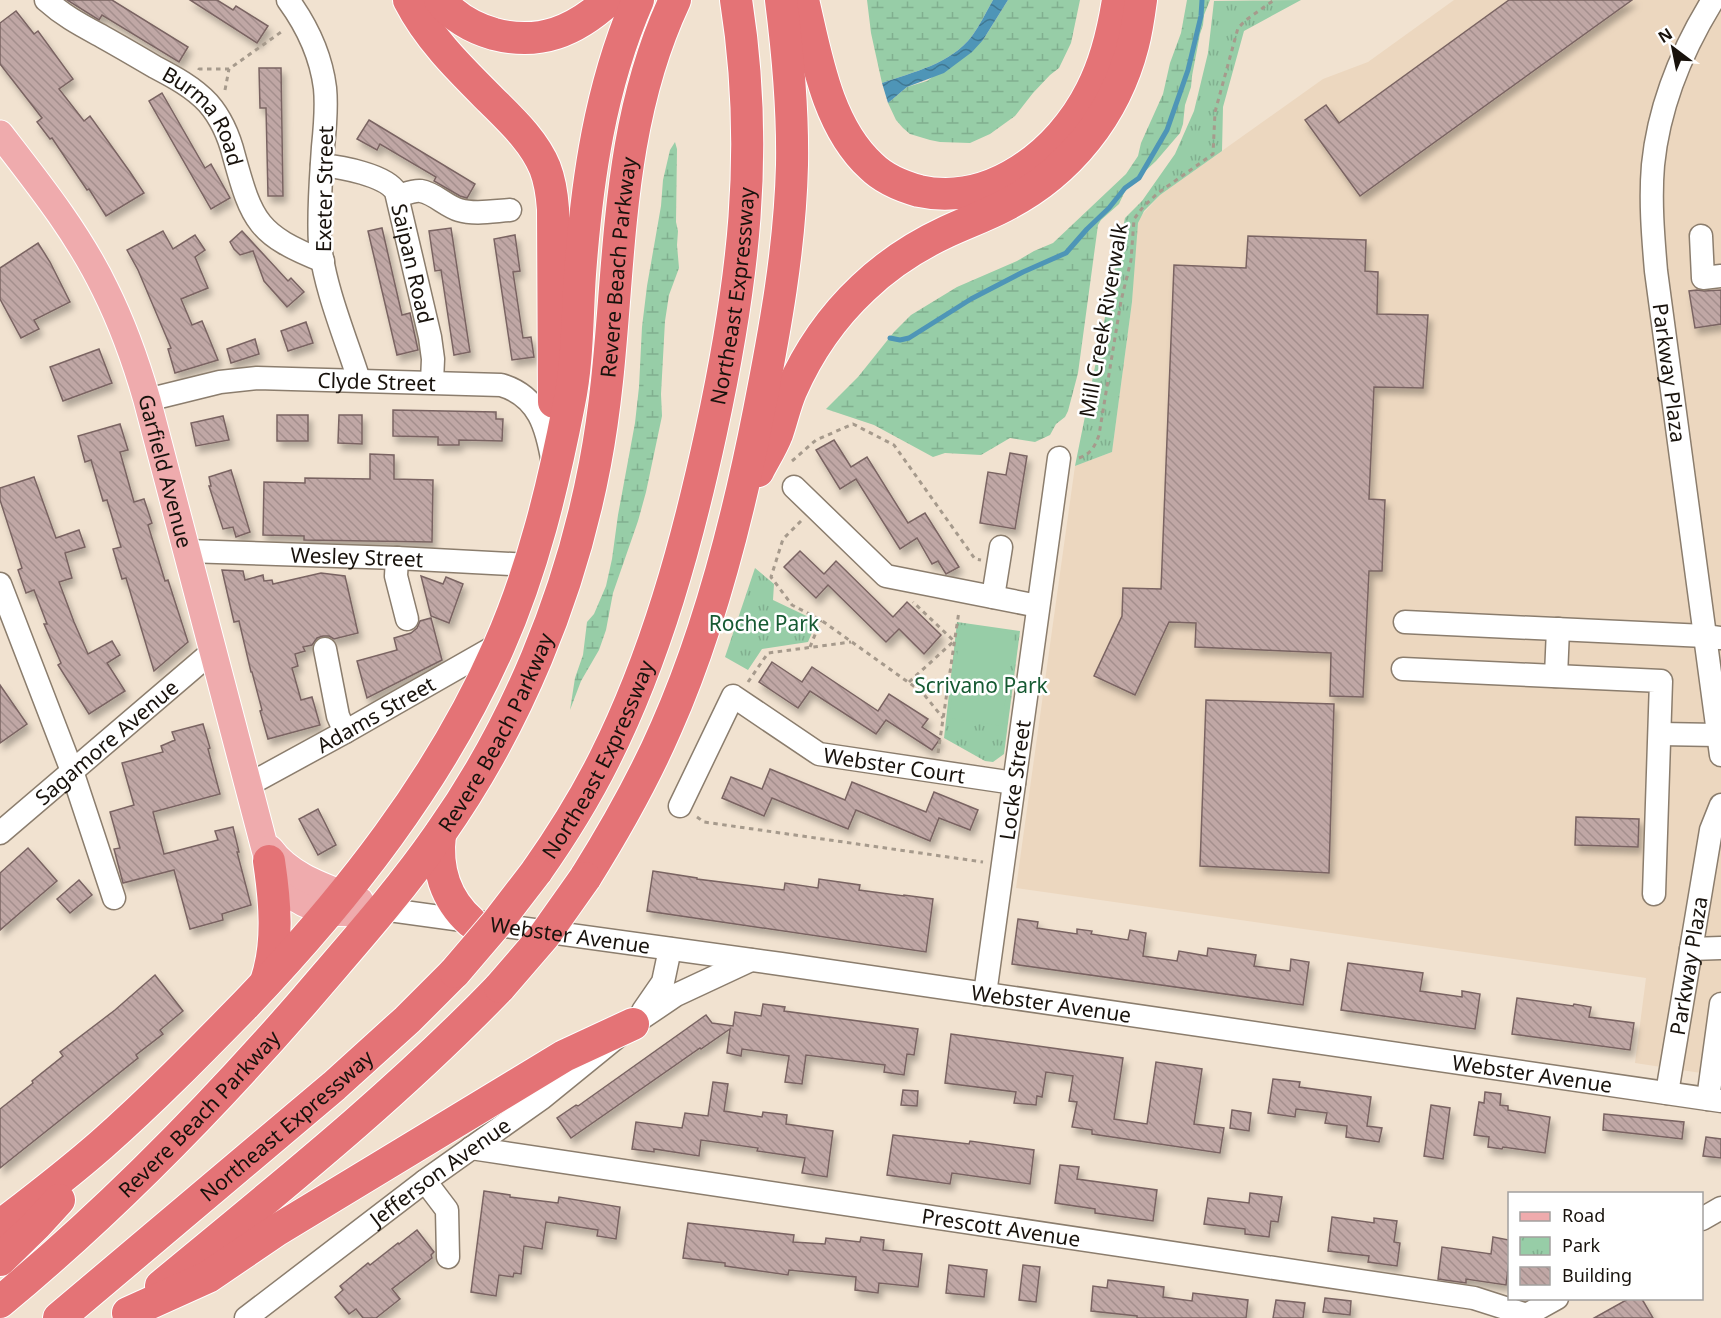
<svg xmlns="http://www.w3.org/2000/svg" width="1721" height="1318" viewBox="0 0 1721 1318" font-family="'Noto Sans',sans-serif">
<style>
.built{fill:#ecd7bf}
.wetland{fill:url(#wetland-marsh)}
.park{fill:url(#park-tufts)}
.garden{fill:#97cda7}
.water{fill:url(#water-waves)}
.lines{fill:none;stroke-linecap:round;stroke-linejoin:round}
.stream{stroke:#4e95b7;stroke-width:5}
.building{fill:url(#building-back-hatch);stroke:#7a6462;stroke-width:1.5;filter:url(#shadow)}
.minor-casing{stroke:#8b7d6d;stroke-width:25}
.major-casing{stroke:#fff;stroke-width:29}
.highway-casing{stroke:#fff;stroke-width:34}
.path{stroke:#a69a8c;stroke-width:3;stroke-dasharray:4.5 4.5;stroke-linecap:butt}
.minor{stroke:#fff;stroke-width:22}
.major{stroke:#efabad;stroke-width:27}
.highway{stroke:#e47376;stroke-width:32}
.highway-bridge-casing{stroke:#fff;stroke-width:34;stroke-linecap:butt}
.highway-bridge{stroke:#e47376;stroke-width:32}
.labels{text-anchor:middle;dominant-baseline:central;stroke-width:5;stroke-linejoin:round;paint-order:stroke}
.street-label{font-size:21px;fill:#18120c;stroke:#fff}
.park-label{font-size:21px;fill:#165a32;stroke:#fff}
</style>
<defs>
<pattern id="wetland-marsh" width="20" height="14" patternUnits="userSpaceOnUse" patternTransform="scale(1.5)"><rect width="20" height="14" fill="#97cda7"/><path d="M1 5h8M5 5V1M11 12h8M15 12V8" fill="none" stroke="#81af8f"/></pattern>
<pattern id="park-tufts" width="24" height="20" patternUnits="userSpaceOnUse" patternTransform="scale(1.5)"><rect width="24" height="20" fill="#97cda7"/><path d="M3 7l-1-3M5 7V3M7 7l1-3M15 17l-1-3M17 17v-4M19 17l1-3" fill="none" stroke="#81af8f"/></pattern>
<pattern id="water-waves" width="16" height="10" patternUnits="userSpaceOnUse" patternTransform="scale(1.5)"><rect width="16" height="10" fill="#4e95b7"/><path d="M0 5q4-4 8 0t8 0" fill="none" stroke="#407893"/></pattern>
<pattern id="building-back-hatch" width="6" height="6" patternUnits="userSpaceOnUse" patternTransform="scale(1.5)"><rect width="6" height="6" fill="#c0a7a5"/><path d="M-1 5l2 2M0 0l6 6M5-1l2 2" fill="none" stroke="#a48f8d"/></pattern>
<filter id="shadow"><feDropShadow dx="3.5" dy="6" stdDeviation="3" flood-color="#0004"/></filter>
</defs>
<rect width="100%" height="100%" fill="#f1e2d0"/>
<path class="built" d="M1454,0H1721V1076L1635,1063L1646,978L1016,888L1075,466L1112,452L1132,302L1136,230L1140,217L1160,195L1323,79L1368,62Z"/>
<g class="wetland">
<path d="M867,0H993C986,12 980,25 972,36C951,64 913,72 882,83L871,33Z"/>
<path d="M1008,0H1080L1071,43L1059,68L1050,75L1033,93L1015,116L990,134L970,143L940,142L930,140L910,134L903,128L896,120L888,103L907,87L927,81L983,40Z"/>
<path d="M1187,0H1210L1204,15L1203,25L1200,34L1192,76L1191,87L1185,105L1183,124L1180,133L1156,161L1126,189L1119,204L1101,220L1098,225L1078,373L1068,411L1065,417L1056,424L1050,435L1035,442L1010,438L981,455L945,453L933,457L874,425L826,409L858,377L894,332L911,315L957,287L1017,261L1034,251L1053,243L1126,174L1138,156L1141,143L1163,94L1170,63L1181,33Z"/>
<path d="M675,142L677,149L676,222L678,231L677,245L679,268L669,295L665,321L661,394L662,416L646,492L638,521L613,593L606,630L599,650L581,681L570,710L575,678L583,655L587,622L594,614L606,586L612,559L618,515L635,423L639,387L642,327L647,286L661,206L663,180L670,150Z"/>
</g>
<g class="park">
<path d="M1301,0L1244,31L1223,107L1222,151L1160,195L1144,211L1138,223L1132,302L1112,452L1075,466L1125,218L1142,201L1175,154L1194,111L1208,53L1214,1Z"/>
<path d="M755,568L774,584L773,600L817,621L808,642L762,649L748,670L725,657Z"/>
<path d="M957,622L1020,631L1004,754L993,762L985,761L944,738Z"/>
</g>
<path class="garden" d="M961,625L1014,633L1002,726L949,718Z"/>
<path class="water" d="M993,0H1008L983,40L972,52L944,73L907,87L888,103L882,83C913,72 951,64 972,36C980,25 986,12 993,0Z"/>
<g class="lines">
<path class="stream" d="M890,338L900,340L909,338L971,299L1023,272L1066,253L1087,229L1109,208L1125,188L1139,178L1167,130L1188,70L1201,16L1202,0"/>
</g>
<g class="building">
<path d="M67,0H112L188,47L179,62L102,15L99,20Z"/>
<path d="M190,0H217L233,10L236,6L268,26L257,43Z"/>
<path d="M1509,0H1632L1360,196L1305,120L1326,105L1339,123Z"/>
<path d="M16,11L34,34L38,31L73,79L59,89L84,121L90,116L130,172L144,193L106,216L89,189L87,190L52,138L50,139L37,122L42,118L0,64V23Z"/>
<path d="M259,68H281L283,196H268L266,108H260Z"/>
<path d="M162,93L205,168L211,164L230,198L211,209L149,101Z"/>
<path d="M369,120L475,184L467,198L460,196L434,181L436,177L380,144L377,150L357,139Z"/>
<path d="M382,228L402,315L410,313L418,350L397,355L368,231Z"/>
<path d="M451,228L470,352L454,355L441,270L435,271L429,231Z"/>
<path d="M163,231L173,249L195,235L205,250L195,257L208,288L181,299L192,325L202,321L218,360L175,373L168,349L171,348L138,270L127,250Z"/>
<path d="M242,231L288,281L291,278L304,292L287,307L264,281L253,251L240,255L234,249L230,242Z"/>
<path d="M515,235L520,271L513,272L523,338L531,337L534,357L512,360L494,239Z"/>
<path d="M1248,236L1366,240L1365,271L1378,272L1377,314L1428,315L1423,388L1374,387L1369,499L1385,500L1382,571H1369L1363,697L1330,696L1331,653L1195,647L1196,623L1169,622L1135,695L1094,676L1122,616L1123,588L1161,589L1174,265L1246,268Z"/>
<path d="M38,243L50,262L70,302L34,320L39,329L21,338L0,299V268Z"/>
<path d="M1697,290L1704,291L1721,290V324L1695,328L1689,291Z"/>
<path d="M306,322L313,343L288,351L281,331Z"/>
<path d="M255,339L259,354L231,363L227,349Z"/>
<path d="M99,349L112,383L63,401L50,367Z"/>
<path d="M393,410L496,412V419H503L502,441L459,440V445H438V437L393,436Z"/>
<rect x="277" y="415" width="31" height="26"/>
<path d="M339,415H362V444L338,443Z"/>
<path d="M223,416L229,440L196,446L191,423Z"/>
<path d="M120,424L128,450L120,452L134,502L144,499L152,523L148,525L165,581L168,580L188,642L154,671L126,578L122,579L113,549L121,547L107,500L103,501L91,460L85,462L78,436Z"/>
<path d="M834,440L851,467L867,457L908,523L925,513L959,567L946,574L938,561L932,564L917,538L900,549L856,479L840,489L816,450Z"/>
<path d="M1010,453L1027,456L1015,529L980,523L988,472L1006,475Z"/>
<path d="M370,454L394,455V479L433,480L432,542L304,540V536L263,535L264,482L305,483V478L370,479Z"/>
<path d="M231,470L250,532L236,537L233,527L223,529L209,486H211L209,477Z"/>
<path d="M34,477L56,538L79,530L85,547L65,553L72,578L59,582L74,622L88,654L112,641L120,655L107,663L125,691L89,714L58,665L61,663L44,624H47L34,590L26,593L18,570L22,568L0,500V488Z"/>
<path d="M800,551L824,574L836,561L893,617L907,602L941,635L924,654L899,629L886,642L828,585L816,598L784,567Z"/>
<path d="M222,570L243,571L245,580L263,575L264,581L272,580L273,584L321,573L345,576L358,633L334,639L329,636H323L317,638L312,645L303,647L305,651L295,654L298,666L292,668L301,700L312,697L320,725L268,739L260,711L262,710L252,672H251L239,621L234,622Z"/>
<path d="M421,576L443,584L446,577L463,584L449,623L431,616Z"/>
<path d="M431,618L442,660L367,698L357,661L397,650L394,638L411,633L417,628L420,621Z"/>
<path d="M772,662L802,682L812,667L878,711L889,694L928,719L922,727L940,739L932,750L886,720L876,734L810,691L798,708L759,682Z"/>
<path d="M0,685L27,724L0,743Z"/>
<path d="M1206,700L1334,704L1329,873L1200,866Z"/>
<path d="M203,724L210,748L208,749L220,794L153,812L164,854L218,840L215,831L233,827L239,852H237L251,905L222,914L223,920L190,929L174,870L123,883L114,849L120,848L110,812L134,805L122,763L163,752L161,746L175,740L172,732Z"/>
<path d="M770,769L845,800L852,782L926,812L934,792L978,810L970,830L939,818L930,841L856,810L848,829L772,798L764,816L722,798L731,777L762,789Z"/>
<path d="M318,809L336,845L318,855L299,819Z"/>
<path d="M1576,817L1639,819L1638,847L1575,845Z"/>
<path d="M28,848L57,881L0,930V873Z"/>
<path d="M653,871L697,878V879L784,890L785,883L818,888L819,879L860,885L859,890L904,896V895L933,899L926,952L647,911Z"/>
<path d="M79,880L92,895L70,913L57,899Z"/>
<path d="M1018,919L1038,922L1037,928L1077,934V929L1092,931L1091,934L1128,940L1130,930L1146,933L1143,956L1177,961L1179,951L1207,956L1208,948L1256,955L1254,966L1290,971L1291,959L1309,962L1303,1005L1012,964Z"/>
<path d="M1348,963L1423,973L1420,991L1462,997V991L1480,994L1475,1029L1341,1010Z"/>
<path d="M155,975L183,1011L160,1030L163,1034L136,1055L138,1058L0,1168V1109L33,1083L32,1081L63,1056L60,1052L115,1010Z"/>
<path d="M1517,998L1573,1006L1574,1004L1591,1007L1589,1017L1634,1023L1630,1050L1512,1034Z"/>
<path d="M763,1004L785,1007L784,1011L918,1029L914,1055L907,1054L904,1075L884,1072L885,1065L806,1055L802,1084L785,1082L789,1056L742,1049L741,1056L727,1053L730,1029L701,1049L700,1048L571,1138L557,1118L576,1105L578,1106L706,1015L712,1023L733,1026L735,1012L761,1016Z"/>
<path d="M951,1034L1123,1058L1114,1119L1147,1124L1156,1062L1202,1069L1194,1124L1224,1128L1220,1153L1092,1134V1130L1072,1127L1077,1102L1069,1101L1073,1076L1046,1072L1042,1097L1037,1096L1036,1105L1014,1103L1016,1092L945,1083Z"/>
<path d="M1273,1079L1300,1082L1299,1087L1371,1097L1367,1126L1382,1128L1379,1142L1346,1137L1347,1126L1325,1123L1327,1113L1296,1109L1295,1117L1268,1113Z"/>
<path d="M713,1082L728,1084L724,1111L762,1117L763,1112L787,1115L786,1124L833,1131L827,1177L802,1173L805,1158L757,1151L758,1148L701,1140L699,1156L654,1149V1152L632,1149L636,1122L682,1128L685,1113L708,1116Z"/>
<path d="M903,1090L918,1091L917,1106L901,1105Z"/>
<path d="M1485,1092L1501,1094L1500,1105L1508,1106V1110L1550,1117L1545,1153L1503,1147L1502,1149L1488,1147L1489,1137L1474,1135L1479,1102L1484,1103Z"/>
<path d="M1431,1105L1450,1108L1443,1159L1424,1156Z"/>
<path d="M1232,1110L1251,1113L1249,1131L1230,1128Z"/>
<path d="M1604,1114L1684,1122L1682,1139L1603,1130Z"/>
<path d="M893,1135L969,1144L970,1141L1034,1150L1030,1184L952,1173L950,1184L887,1175Z"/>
<path d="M1706,1137L1721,1139V1158L1703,1156Z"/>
<path d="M1060,1165L1079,1167L1077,1179L1157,1190L1153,1221L1095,1213V1209L1055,1203Z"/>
<path d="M484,1191L510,1195V1197L558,1203L559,1197L620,1207L616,1239L597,1236L598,1230L546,1222L542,1249L524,1246L521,1274L514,1273L513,1277L499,1275L496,1296L471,1292Z"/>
<path d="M1250,1193L1282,1197L1278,1222L1271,1221L1269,1237L1245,1234V1229L1204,1224L1208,1198L1249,1203Z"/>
<path d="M1332,1217L1374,1223V1218L1397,1221L1394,1242L1400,1243L1397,1266L1368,1262L1369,1256L1328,1251Z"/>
<path d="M688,1223L794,1235L793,1242L825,1244L826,1238L860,1242L861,1237L884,1240L883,1250L922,1254L918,1287L879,1283L878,1293L855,1290L856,1277L789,1270L788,1275L725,1266V1263L683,1258Z"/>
<path d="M417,1230L434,1252L431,1255L432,1258L392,1289L400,1299L376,1318H363L356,1309L349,1314L335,1297L343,1290L340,1286L368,1263L370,1265L398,1243L399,1244Z"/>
<path d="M1493,1237L1509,1240V1261L1506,1285L1466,1279V1283L1438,1279L1442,1247L1491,1254Z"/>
<path d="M949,1265L987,1270L984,1297L946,1293Z"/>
<path d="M1023,1265L1040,1267L1036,1302L1019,1300Z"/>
<path d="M1108,1280L1164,1287L1163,1297L1192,1301L1193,1293L1248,1300L1246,1318H1137V1316L1091,1311L1093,1286L1107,1288Z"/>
<path d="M1325,1298L1351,1301L1350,1315L1323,1312Z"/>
<path d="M1628,1299H1642L1653,1318H1594Z"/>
<path d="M1276,1300L1305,1303L1303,1318H1273Z"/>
</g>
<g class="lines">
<g class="minor-casing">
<g id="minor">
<path id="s1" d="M46,0C65,17 81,25 103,37C121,47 138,57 155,67C174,77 193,87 208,103C222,119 229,136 234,156C252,222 258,235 323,261"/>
<path d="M288,0C307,26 321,56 325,88C327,108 325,128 323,147C321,179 318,212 320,244C324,287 346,339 359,380"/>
<path id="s2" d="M1713,0C1682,50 1659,105 1653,165C1650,200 1653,236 1656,271L1721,755"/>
<path id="s3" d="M322,165C341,167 386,175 396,192L430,337L433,359L432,382"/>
<path d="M398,196C405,194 414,190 421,191C434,193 446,206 459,210C475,215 494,211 510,210"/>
<path d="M1701,236L1703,278L1721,276"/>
<path id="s4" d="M147,400L220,382L257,378L501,385C539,396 547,428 553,464"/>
<path d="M794,487L886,576L1038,606"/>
<path id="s5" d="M186,551L397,558L529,565"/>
<path d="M397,558L396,576L407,619"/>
<path d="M0,584L72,771L114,898"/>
<path d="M993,597L1001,547"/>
<path d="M1405,622L1705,636L1720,638"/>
<path d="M325,649L338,716L345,732"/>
<path d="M1403,669L1661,681L1654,894"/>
<path d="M1556,676L1558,629"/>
<path d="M1660,734L1718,735"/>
<path id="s6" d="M248,785L345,732L501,643"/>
<path id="s7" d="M680,806L733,696L819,754L1014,783"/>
<path id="s8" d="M0,833L213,651"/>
<path id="s9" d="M382,909L781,964L1721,1101"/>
<path d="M1691,949L1721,948"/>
<path id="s10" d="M985,994L1059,458"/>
<path d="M643,1011L663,982L670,949"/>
<path id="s11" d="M1667,1093L1711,830L1721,805"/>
<path d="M1708,1099L1721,1004"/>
<path id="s12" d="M471,1148L1474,1298L1527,1315"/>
<path d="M425,1181L447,1210L448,1257"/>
<path d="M1702,1219L1721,1208"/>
<path id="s13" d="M246,1318L425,1181L542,1098L633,1024L676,995L751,960"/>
<path d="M1521,1318L1557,1298"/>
</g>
</g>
<g class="major-casing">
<g id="major">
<path id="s14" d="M0,134C38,183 78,233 105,289C123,325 136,362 147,400L265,849C268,860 272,871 278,880C301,914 345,917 382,909"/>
<path d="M270,849C291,878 328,888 360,901"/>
</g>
</g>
<g class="highway-casing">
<g id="highway">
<path d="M409,0C429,39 460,69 491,100C511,120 534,141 545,168C550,181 552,195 553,209L554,402"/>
<path d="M440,0C454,17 473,28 494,34C540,46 575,31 609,0"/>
<path d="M803,0C816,55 827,126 871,166C884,179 901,186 919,191C991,207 1060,153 1091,91C1106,62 1113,32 1118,0"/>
<path d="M758,471C764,459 772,447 777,434C782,420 785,405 791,391C808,352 832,317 863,288C887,265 916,246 946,232C965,223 985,216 1004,206C1069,173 1115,115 1133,45C1137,30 1139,15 1141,0"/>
<path d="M440,834C436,867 445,899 471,922"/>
<path id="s15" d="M536,872C562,835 585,798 605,758C656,656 687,543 711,432C743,284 760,151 736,0"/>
<path d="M585,878C615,830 643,781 666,728C710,629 738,518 759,411C775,330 790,248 792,165C793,110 788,55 781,0"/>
<path d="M266,982C279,943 275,901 269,861"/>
<path d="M0,1226C34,1200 69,1173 101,1145C152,1100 199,1052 246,1004C347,898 440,780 499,646C533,569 553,486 569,404C578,361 577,317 580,274C587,180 600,87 638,0"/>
<path d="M0,1260L37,1224L59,1200"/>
<path d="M161,1286C277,1190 395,1096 500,987"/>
<path id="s16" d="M0,1302C110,1211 210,1109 304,1001C350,947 398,894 439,835C516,726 570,596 595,464C625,308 605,149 675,0"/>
<path d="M128,1313L208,1277L277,1230L564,1056L633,1024"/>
<path id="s17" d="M59,1318L334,1086L407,1020L455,972"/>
</g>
</g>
<g class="path">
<path d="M199,70V69H229L284,30"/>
<path d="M225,90L229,69"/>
<path d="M1079,458C1091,454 1095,446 1099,435L1121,301L1131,260L1134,219L1143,207L1158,193L1213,154L1215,112L1238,28L1246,20L1274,0"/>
<path d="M792,461L816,440L853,424L894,445L975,559L981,560"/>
<path d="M801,521L783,539L771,577L792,605L821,620L922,692L943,718"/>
<path d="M810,647L821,620"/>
<path d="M748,682L768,653L851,642"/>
<path d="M909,682L954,641L913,602"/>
<path d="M938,753L959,611"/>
<path d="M697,817L704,822L983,862"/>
</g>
<use href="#minor" class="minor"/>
<use href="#major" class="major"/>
<use href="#highway" class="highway"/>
<g class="highway-bridge-casing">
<g id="highway-bridge">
<path d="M455,972L496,924L536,872"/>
<path d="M500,987L544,936L585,878"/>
</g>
</g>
<use href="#highway-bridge" class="highway-bridge"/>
</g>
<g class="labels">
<g class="street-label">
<text stroke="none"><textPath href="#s1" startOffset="200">Burma Road</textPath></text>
<text transform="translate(324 189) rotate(-89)">Exeter Street</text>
<text stroke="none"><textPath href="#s3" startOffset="154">Saipan Road</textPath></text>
<text stroke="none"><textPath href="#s16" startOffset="1246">Revere Beach Parkway</textPath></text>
<text stroke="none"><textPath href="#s15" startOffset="615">Northeast Expressway</textPath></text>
<text transform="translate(1103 320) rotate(-80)">Mill Creek Riverwalk</text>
<text stroke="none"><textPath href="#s2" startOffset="386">Parkway Plaza</textPath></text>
<text stroke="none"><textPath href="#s4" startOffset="232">Clyde Street</textPath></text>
<text stroke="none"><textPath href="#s14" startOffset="380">Garfield Avenue</textPath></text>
<text stroke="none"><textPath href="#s5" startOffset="171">Wesley Street</textPath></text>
<text stroke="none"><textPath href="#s6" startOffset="146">Adams Street</textPath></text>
<text stroke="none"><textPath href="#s16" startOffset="760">Revere Beach Parkway</textPath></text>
<text stroke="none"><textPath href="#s8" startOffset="140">Sagamore Avenue</textPath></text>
<text stroke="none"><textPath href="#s15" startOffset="129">Northeast Expressway</textPath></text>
<text stroke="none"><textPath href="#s7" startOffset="302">Webster Court</textPath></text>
<text stroke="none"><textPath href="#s10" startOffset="216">Locke Street</textPath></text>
<text stroke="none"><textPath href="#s9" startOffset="190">Webster Avenue</textPath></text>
<text stroke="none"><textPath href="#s11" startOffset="129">Parkway Plaza</textPath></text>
<text stroke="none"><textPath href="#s9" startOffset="676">Webster Avenue</textPath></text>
<text stroke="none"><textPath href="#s9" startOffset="1162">Webster Avenue</textPath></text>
<text stroke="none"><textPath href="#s16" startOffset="274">Revere Beach Parkway</textPath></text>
<text stroke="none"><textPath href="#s17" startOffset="298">Northeast Expressway</textPath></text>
<text stroke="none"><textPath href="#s13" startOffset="243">Jefferson Avenue</textPath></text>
<text stroke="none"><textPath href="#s12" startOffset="536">Prescott Avenue</textPath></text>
</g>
<g class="park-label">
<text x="764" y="623">Roche Park</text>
<text x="981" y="685">Scrivano Park</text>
</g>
</g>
<rect x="1508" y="1192" width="195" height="108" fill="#ffffff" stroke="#a3a09e" stroke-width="1.5"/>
<rect x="1520" y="1212" width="30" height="9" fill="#efabad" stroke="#a3a09e" stroke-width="1.5"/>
<text x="1562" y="1222" font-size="18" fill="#18120c">Road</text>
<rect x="1520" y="1237" width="30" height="18" fill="url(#park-tufts)" stroke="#a3a09e" stroke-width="1.5"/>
<text x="1562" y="1252" font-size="18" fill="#18120c">Park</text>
<rect x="1520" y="1267" width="30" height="18" fill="url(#building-back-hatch)" stroke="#a3a09e" stroke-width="1.5"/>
<text x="1562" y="1282" font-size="18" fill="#18120c">Building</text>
<g transform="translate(1673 48) rotate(328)" stroke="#ffffff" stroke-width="4.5" paint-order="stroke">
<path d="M0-4.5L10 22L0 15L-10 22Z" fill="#18120c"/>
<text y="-9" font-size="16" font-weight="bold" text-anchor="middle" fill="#18120c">N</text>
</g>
</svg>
